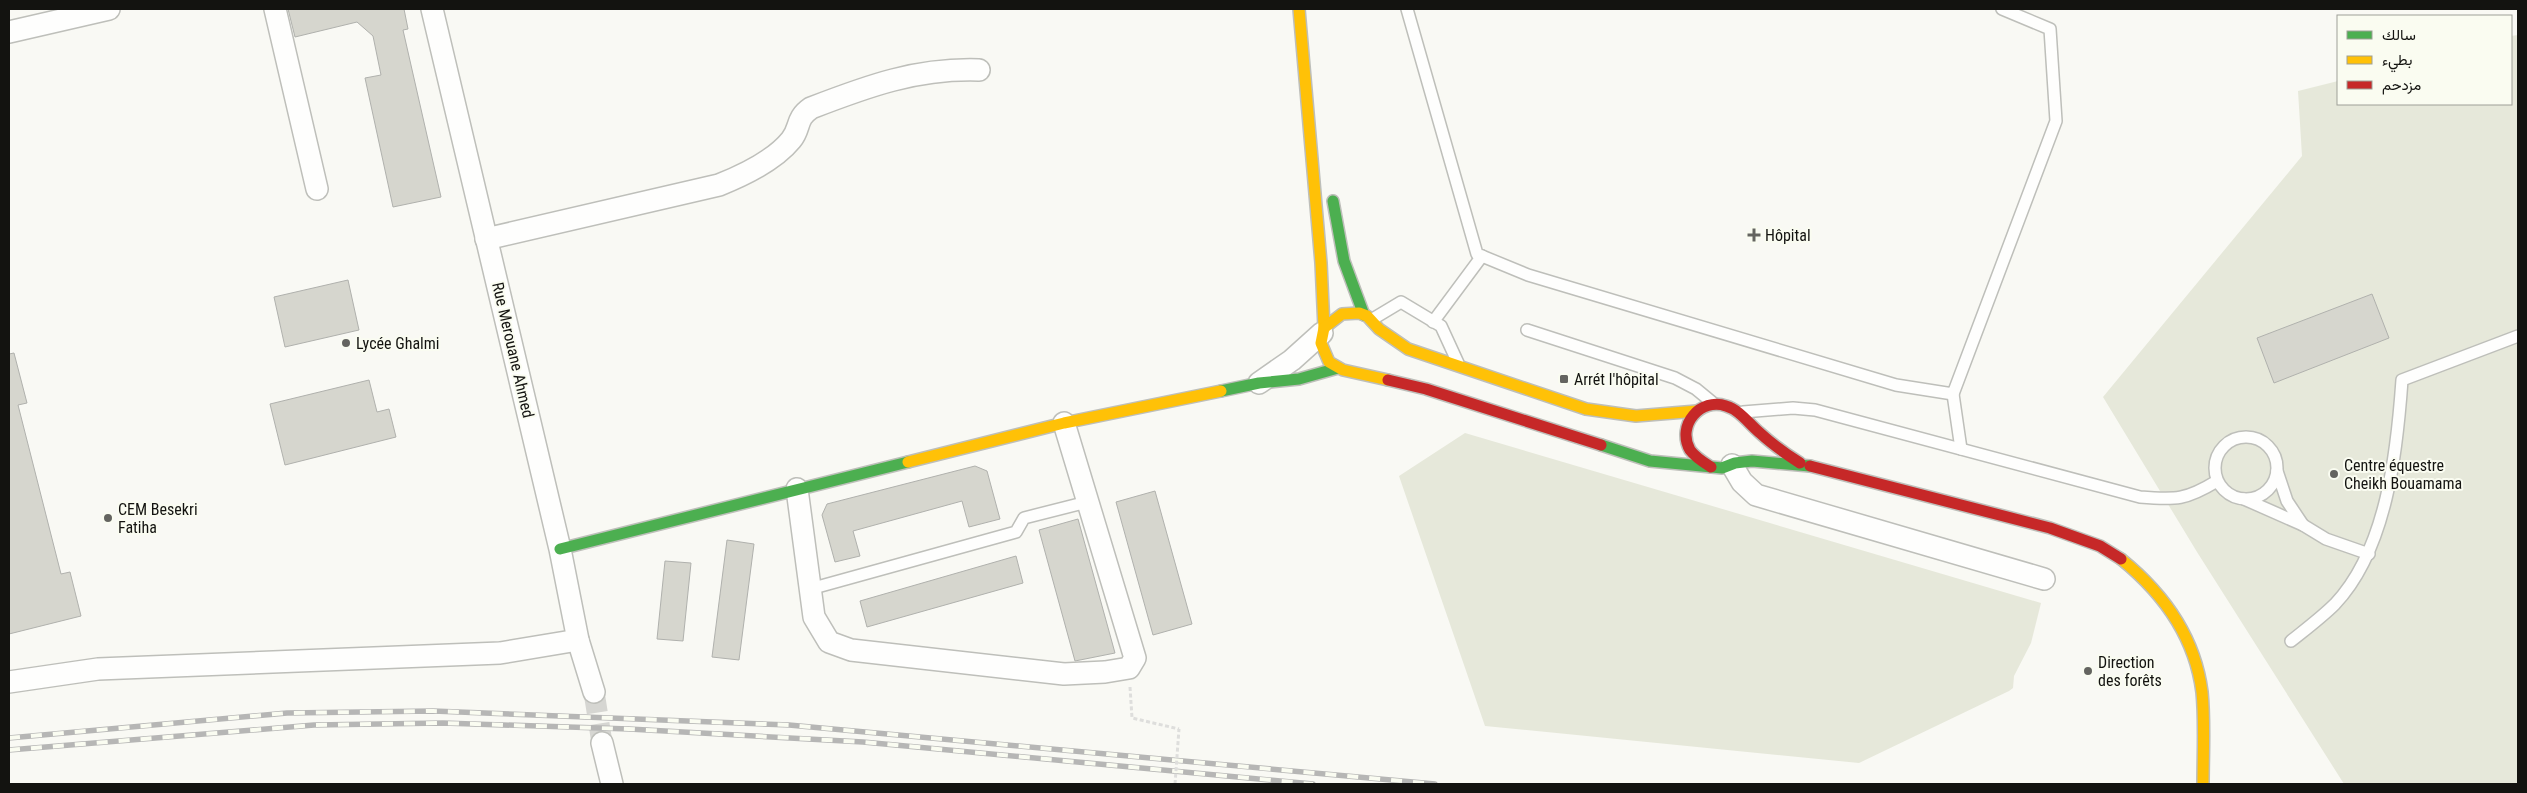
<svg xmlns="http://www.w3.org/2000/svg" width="2527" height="793" viewBox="0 0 2527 793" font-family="'Roboto Condensed',Vazirmatn,sans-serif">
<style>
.grass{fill:#e6e8da}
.building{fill:#d6d6ce;stroke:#b0b1ad}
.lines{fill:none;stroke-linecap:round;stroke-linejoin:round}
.street-tunnel{stroke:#d6d6d2;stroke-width:21;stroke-dasharray:21 11;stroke-linecap:butt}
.lane-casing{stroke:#bebfba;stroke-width:14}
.street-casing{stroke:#bebfba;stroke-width:24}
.fast-casing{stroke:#bebfba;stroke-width:14}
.slow-casing{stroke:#bebfba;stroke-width:14}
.jam-casing{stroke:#bebfba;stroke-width:14}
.path{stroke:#dededc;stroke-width:3;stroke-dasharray:4 2.5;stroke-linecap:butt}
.lane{stroke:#fefefd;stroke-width:11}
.street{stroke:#fefefd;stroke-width:21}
.fast{stroke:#4caf50;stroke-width:11}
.slow{stroke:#ffc107;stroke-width:11}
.jam{stroke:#c62828;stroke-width:11}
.rail-casing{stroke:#b6b6b5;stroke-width:5.5}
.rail{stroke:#fafcf1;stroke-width:4;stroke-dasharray:11;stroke-linecap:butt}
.path-bridge{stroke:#dededc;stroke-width:3;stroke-dasharray:4 2.5;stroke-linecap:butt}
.poi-dot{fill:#646460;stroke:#fafcf1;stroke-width:2}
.labels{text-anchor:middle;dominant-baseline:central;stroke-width:4;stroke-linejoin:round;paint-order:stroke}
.poi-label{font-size:16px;fill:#131310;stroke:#fafcf1;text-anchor:start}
.street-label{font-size:16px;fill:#131310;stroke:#fafcf1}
</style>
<rect width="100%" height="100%" fill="#f9f9f4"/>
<g class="grass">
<path d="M2518,35V784H2344L2197,552L2103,397L2302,156L2298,91L2338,81V104H2511V36Z"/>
<path d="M1465,433L2041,603L2031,643L2014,676L2013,688L2009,691L1859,763L1485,726L1399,476Z"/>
</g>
<g class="building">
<path d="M288,9H404L408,29L403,30L441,197L393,207L365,78L381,75L373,36L357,22L295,37Z"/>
<path d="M348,280L359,330L285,347L274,297Z"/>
<path d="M2372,294L2389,338L2274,383L2257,338Z"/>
<path d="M14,353L27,403L18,405L61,574L70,572L81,616L9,634V354Z"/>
<path d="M369,380L377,412L389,409L396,437L285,465L270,404Z"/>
<path d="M975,466L987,471L1000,519L969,527L962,501L853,531L860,556L835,562L822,515L827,504Z"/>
<path d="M1155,491L1192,624L1153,635L1116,502Z"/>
<path d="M1078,519L1115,653L1075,661L1039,530Z"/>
<path d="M727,540L754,544L739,660L712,657Z"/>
<path d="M1016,556L1023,583L867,627L860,601Z"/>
<path d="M665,561L691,563L683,641L657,639Z"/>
</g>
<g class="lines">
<path class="street-tunnel" d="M594,692L602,743"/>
<g class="lane-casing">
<g id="lane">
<path d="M1407,9L1477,254L1528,275L1896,385L1953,394L2056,121L2050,29L2002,9"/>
<path d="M1371,320L1401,302L1441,326L1458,363"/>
<path d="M1433,322L1482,256"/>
<path d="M1527,330L1675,378L1696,389L1713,403"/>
<path d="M1953,394L1961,449"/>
<path d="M1743,412L1793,408L1815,410L2140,497C2176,500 2186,500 2217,481"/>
<circle cx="2246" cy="468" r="31"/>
<path d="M2277,471L2287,501L2303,525"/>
<path d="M2244,499L2303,525L2326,539L2369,554"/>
<path d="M810,589L1016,532L1024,518L1087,502"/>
<path d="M2291,641C2306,629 2322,617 2335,604C2387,549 2397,451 2402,380L2518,336"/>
</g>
</g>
<g class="street-casing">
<g id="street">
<path d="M275,9L317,189"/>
<path d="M432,9L560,549L578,640L594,692"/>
<path d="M9,32L109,9"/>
<path d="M486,239L719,185C744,175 774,161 791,140C801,128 795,119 811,108C868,86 917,68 979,70"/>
<path d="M1259,383L1292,360L1322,333"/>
<path d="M1732,465L1742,482L1756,495L2044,579"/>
<path d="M797,489L814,617L829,642L851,650L1064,674L1105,672L1129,668L1135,658L1064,423"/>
<path d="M9,682L98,669L500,653L578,640"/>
<path d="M602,743L612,784"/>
</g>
</g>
<g class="fast-casing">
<g id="fast">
<path d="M1333,201L1344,261L1364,315"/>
<path d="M1221,391L1259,383L1299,379L1338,368"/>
<path d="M1601,445L1650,461L1722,468L1735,463L1752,461L1810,466"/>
<path d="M560,549L908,462"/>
</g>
</g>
<g class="slow-casing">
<g id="slow">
<path d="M1299,9L1321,263L1324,328L1321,343L1329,362L1343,370L1388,380"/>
<path d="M1324,328L1342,314L1359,313L1367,316L1379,329L1408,349L1586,409L1636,416L1697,411"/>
<path d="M908,462L1064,423L1221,391"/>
<path d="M2121,559C2163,593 2195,637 2202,692C2205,722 2203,754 2203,784"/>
</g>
</g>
<g class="jam-casing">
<g id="jam">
<path d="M1388,380L1426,389L1601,445"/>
<path d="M1810,466L2050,528L2100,546L2121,559"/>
<path d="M1711,467C1703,462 1696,458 1690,450C1676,425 1701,397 1726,406C1740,410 1749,424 1760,433C1772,444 1786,454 1800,463"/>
</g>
</g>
<path class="path" d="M1130,687L1132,718L1179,729"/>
<use href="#lane" class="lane"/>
<use href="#street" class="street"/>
<use href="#fast" class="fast"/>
<use href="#slow" class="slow"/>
<use href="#jam" class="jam"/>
<g class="rail-casing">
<g id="rail">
<path d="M9,738L287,713L433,711L789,725L1435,784"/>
<path d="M9,750L314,725L443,723L629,729L863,742L1313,784"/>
</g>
</g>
<use href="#rail" class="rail"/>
<path class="path-bridge" d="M1175,784L1179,729"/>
</g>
<g class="poi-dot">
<path d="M1751.5 227.5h5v5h5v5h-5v5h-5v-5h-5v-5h5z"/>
<circle cx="346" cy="343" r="5"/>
<rect x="1559" y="374" width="10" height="10" rx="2.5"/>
<circle cx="2334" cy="474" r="5"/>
<circle cx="108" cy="518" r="5"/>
<circle cx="2088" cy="671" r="5"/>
</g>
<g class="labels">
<g class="poi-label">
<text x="1765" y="235">Hôpital</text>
<text x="356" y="343">Lycée Ghalmi</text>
<text x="1574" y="379">Arrét l'hôpital</text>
<text x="2344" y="465">Centre équestre<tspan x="2344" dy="18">Cheikh Bouamama</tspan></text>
<text x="118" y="509">CEM Besekri<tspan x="118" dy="18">Fatiha</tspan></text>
<text x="2098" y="662">Direction<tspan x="2098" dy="18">des forêts</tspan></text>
</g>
<g class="street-label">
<text transform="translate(513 350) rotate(77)">Rue Merouane Ahmed</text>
</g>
</g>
<rect width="2527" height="793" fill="none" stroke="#131310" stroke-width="20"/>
<rect x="2337" y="15" width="175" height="90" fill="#fafcf1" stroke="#9e9f97"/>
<rect x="2347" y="31" width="25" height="8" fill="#4caf50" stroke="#9e9f97"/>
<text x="2382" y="40" font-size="15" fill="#131310">سالك</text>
<rect x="2347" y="56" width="25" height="8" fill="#ffc107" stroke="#9e9f97"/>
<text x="2382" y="65" font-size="15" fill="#131310">بطيء</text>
<rect x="2347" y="81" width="25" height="8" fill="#c62828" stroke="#9e9f97"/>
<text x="2382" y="90" font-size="15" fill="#131310">مزدحم</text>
</svg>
